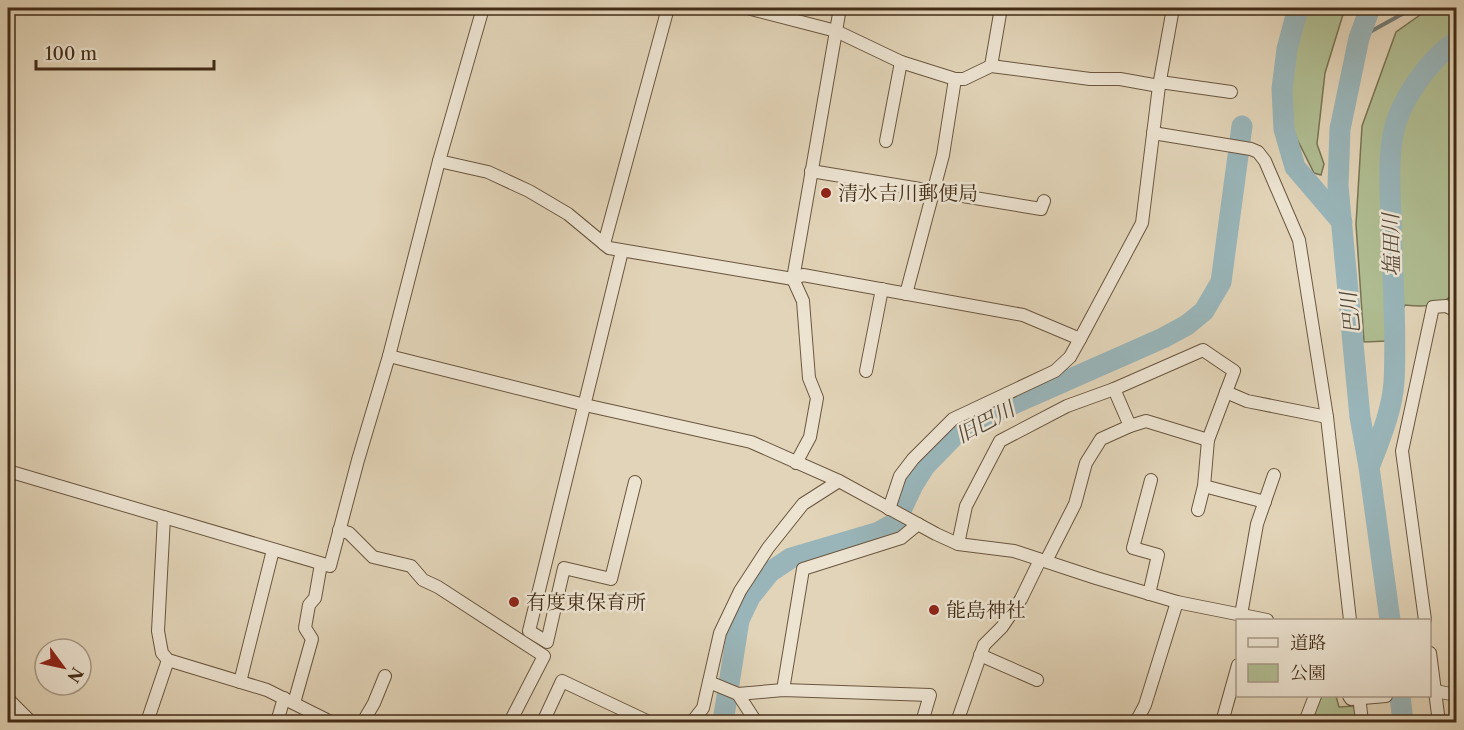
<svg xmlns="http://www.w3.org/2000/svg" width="1464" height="730" viewBox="0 0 1464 730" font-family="'Libre Caslon Text','Noto Serif JP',serif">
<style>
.green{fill:#b0bd92;stroke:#797454;stroke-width:1.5}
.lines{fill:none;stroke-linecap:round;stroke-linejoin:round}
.stream{stroke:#767e78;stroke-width:4}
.river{stroke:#99b5b9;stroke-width:21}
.street-casing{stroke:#6a563f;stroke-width:14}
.street{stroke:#ece3d1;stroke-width:12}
.poi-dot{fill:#8f2418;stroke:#ece3d1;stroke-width:2}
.labels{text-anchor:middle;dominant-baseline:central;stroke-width:5;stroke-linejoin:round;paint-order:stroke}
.poi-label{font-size:20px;fill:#422c17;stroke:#ece3d1;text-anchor:start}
.water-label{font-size:21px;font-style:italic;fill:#534737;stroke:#ece3d1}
</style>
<rect width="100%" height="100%" fill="#e2d4b8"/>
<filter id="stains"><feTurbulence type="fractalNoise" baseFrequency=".00333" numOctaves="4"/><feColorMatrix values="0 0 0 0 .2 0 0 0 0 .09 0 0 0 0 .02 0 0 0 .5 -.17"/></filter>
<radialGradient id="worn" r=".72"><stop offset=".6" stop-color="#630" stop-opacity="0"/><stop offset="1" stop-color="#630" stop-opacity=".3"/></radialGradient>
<g class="green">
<path d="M1303,8H1345L1325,73L1317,144L1324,164L1321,175L1314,173L1289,123L1286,79Z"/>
<path d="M1430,8H1456V287C1448,308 1424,307 1405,305L1388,341L1364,342L1356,224L1362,126L1396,32Z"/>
<path d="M1318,696H1336L1339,707L1355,706L1356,722H1320L1310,716Z"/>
</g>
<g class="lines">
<path class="stream" d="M1359,38L1413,8"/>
<g class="river">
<path d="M1298,8L1287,49L1282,89L1284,129L1295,167L1342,222"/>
<path d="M1370,8L1359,38L1340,129L1338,186L1360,417L1369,467L1390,620"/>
<path d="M1370,465C1380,439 1392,411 1394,382C1397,328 1392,271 1391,217C1390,190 1388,162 1393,135C1399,102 1429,59 1456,42"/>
<path d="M1400,696L1403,722"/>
<path d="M723,722L739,620L750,597L770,572L791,558L879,532L895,523L913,485L925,466L958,432L993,413L1163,338L1187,325L1204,311L1221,282L1242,126"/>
</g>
<g class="street-casing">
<g id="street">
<path d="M747,8L836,31L901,62L955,79H964L991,66L1090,79H1120L1159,86"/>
<path d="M991,66L1001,8"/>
<path d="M1160,82L1231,92"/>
<path d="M1153,133L1251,149L1258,152L1265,161L1299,240L1327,417L1350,620"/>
<path d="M886,141L901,62"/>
<path d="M439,161L488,172L529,191L568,214L609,248L793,279L803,275L1023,315L1080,339"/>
<path d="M811,171L1041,209L1044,201"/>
<path d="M604,244L668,8"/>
<path d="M622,251L529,631L547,642L564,568L611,579L635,482"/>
<path d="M906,294L943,155L955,79"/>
<path d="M389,356L585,405L751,442L839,481L936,534L958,544L1014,551L1096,578L1177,602L1267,620"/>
<path d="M866,371L882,289"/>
<path d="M1114,389L1130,426"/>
<path d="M1226,392L1247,401L1327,417"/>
<path d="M796,463L810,437L817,398L809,378L803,301L793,279L840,8"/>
<path d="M8,471L330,566L358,460L389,356L439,161L483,8"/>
<path d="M1204,486L1265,502"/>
<path d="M889,509L900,476L913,459L953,419L1055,371L1070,357L1080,339L1142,223L1159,86L1173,8"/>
<path d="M164,517L158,631L162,653L168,660L267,690L331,722"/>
<path d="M339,530L349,533L373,557L411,566L423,580L438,587L544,656L510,722"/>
<path d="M958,544L966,506L1000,441L1067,406L1114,389L1203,350L1234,371L1208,440L1204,486L1198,510"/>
<path d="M1046,561L1075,504L1086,463L1101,439L1130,426L1146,421L1208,440"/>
<path d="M1149,594L1158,555L1133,548L1151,480"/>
<path d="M1241,615L1257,524L1274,475"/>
<path d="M1425,620L1402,451L1433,307L1446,306L1456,311"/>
<path d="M1430,653L1439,722"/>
<path d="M980,655L1037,680"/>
<path d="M240,682L273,550"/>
<path d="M709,682L738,694L783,690L930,695L922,722"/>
<path d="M783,690L803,569L901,538L918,524"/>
<path d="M1430,690L1456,695"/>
<path d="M738,694L756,722"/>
<path d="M1349,696L1351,699L1386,696"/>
<path d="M1359,696L1362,722"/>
<path d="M8,699L31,722"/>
<path d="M294,703L312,639L305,628L309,605L315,598L321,564"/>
<path d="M147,722L168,660"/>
<path d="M277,722L284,698"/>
<path d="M363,722L374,703L385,676"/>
<path d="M543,722L562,681L649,722"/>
<path d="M692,722L703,708L720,633L740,591L768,548L803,504L839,481"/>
<path d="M957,722L984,645L1002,627L1021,599L1040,560"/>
<path d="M1136,722L1145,705L1177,602"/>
<path d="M1222,722L1238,665"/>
<path d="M1305,722L1315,696"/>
</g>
</g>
<use href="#street" class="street"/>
</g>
<g class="poi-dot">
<circle cx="826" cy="193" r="6"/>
<circle cx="514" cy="602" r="6"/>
<circle cx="934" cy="610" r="6"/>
</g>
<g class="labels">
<g class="poi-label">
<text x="838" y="193">清水吉川郵便局</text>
<text x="526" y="602">有度東保育所</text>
<text x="946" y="610">能島神社</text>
</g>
<g class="water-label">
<text transform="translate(1391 245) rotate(-91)">塩田川</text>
<text transform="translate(1350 313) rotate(-96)">巴川</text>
<text transform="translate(985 422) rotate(-28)">旧巴川</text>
</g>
</g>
<rect width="1464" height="730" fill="none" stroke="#e2d4b8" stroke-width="30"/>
<rect x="9" y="9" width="1446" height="712" fill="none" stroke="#422c17" stroke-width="3"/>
<rect x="15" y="15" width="1434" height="700" fill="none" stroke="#422c17" stroke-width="1.5"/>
<rect x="1236" y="619" width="195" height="78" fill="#ece3d1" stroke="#a89a87" stroke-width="1.5"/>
<rect x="1248" y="638" width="30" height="9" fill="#ece3d1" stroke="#a89a87" stroke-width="1.5"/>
<text x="1290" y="649" font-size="18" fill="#422c17">道路</text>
<rect x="1248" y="664" width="30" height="18" fill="#b0bd92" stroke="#a89a87" stroke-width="1.5"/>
<text x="1290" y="679" font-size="18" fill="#422c17">公園</text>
<g transform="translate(63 667) rotate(123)"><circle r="28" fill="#ece3d1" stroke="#a89a87" stroke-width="1.5"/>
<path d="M0-4.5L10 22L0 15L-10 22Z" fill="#8f2418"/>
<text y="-9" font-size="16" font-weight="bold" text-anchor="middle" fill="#422c17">N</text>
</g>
<path d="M36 60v9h178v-9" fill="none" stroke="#422c17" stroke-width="3"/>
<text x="45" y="60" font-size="18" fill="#422c17" stroke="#ece3d1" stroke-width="4.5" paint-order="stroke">100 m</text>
<rect width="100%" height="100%" filter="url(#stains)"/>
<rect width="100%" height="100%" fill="url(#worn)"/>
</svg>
